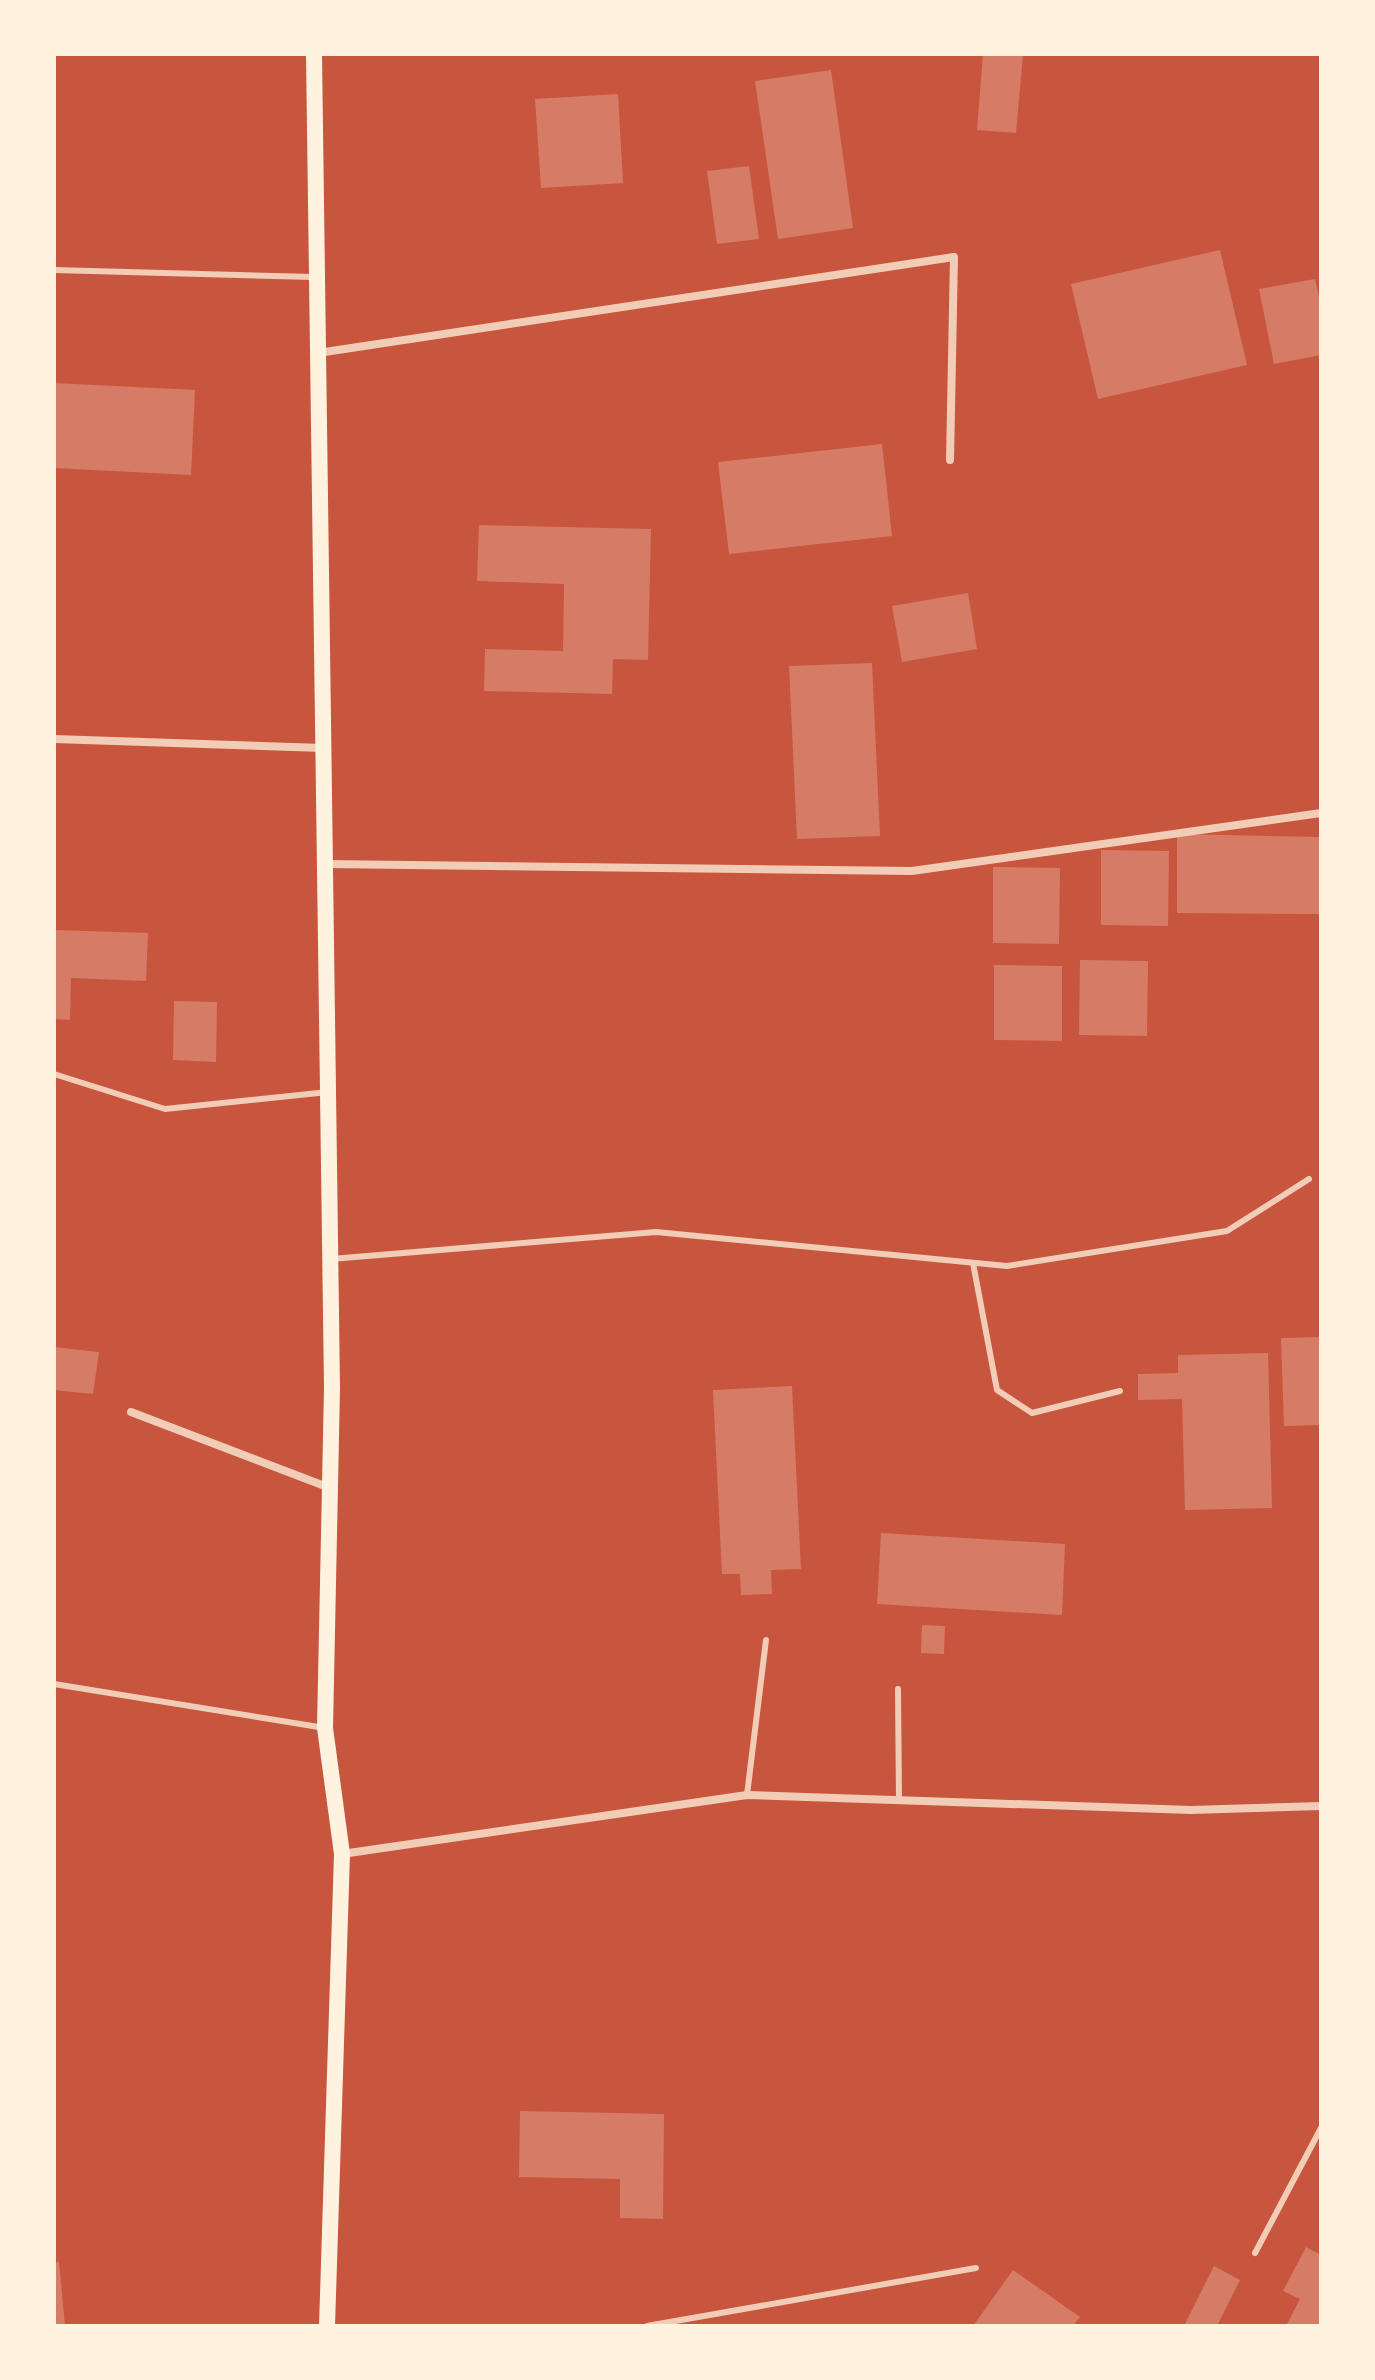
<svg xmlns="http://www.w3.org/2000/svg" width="1375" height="2380" viewBox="0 0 1375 2380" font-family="'Noto Serif',serif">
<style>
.building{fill:#d67c66}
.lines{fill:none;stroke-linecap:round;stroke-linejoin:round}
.service{stroke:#f1ccb7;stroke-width:6}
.minor{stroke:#f1ccb7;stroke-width:8}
.secondary{stroke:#fff3e0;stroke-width:16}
</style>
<rect width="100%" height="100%" fill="#c8553d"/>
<g class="building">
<path d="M983,54H1023L1016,133L977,130Z"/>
<path d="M831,70L853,228L778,239L755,81Z"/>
<path d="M618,94L623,183L541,188L535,99Z"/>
<path d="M749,166L759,239L717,244L707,171Z"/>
<path d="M1220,250L1247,365L1098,399L1071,284Z"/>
<path d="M1315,279L1321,306V355L1274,364L1259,289Z"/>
<path d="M54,383L195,390L191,475L54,468Z"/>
<path d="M882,444L892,536L729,554L718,462Z"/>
<path d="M479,525L651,529L648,660L613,659L612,694L484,691L485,649L563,651L564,584L477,581Z"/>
<path d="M968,593L977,649L902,662L892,606Z"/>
<path d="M872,663L880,836L797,839L789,666Z"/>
<path d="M1177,834L1321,837V914L1177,913Z"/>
<path d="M1101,850L1169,851L1168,926L1101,925Z"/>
<path d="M993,867L1060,868L1059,944L993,943Z"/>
<path d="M54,930L148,933L146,981L71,978L70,1020L54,1019Z"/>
<path d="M1080,960L1148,961L1147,1036L1079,1035Z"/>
<path d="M994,965L1062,966V1041L994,1040Z"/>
<path d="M174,1001L217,1002L216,1062L173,1060Z"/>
<path d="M1321,1337V1425L1284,1426L1281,1338Z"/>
<path d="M54,1347L99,1352L93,1394L54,1390Z"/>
<path d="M1268,1353L1272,1508L1185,1510L1182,1399L1138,1400V1374L1178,1373V1355Z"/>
<path d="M792,1386L801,1569L771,1570L772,1594L741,1595L740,1574H722L713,1390Z"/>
<path d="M881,1533L1065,1544L1062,1615L877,1604Z"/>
<path d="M922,1625L945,1626L944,1654L921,1653Z"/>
<path d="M520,2111L664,2114L663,2219L620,2218V2179L519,2177Z"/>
<path d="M1306,2247L1321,2255V2326H1286L1300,2299L1283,2291Z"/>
<path d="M59,2262L65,2326H54V2263Z"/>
<path d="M1214,2266L1240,2280L1217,2326H1184Z"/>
<path d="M1013,2270L1080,2317L1073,2326H973Z"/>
</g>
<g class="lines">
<g class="service">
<path d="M54,270L314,277"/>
<path d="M54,1074L165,1109L328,1092"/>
<path d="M331,1259L656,1232L1007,1266L1227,1231L1309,1179"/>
<path d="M973,1263L997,1390L1032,1413L1120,1391"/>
<path d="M54,1684L325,1728"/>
<path d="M898,1689L899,1801"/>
<path d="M747,1795L766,1640"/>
<path d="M1255,2253L1321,2128"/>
<path d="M647,2326L976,2268"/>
</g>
<g class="minor">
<path d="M318,353L954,257L950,460"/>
<path d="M54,739L323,748"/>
<path d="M326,864L912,871L1321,813"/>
<path d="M131,1412L330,1488"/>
<path d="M342,1854L747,1795L1191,1810L1321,1806"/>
</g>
<path class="secondary" d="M314,54L332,1388L325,1728L342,1854L327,2326"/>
</g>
<rect width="1375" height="2380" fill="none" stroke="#fff3e0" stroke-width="112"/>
</svg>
